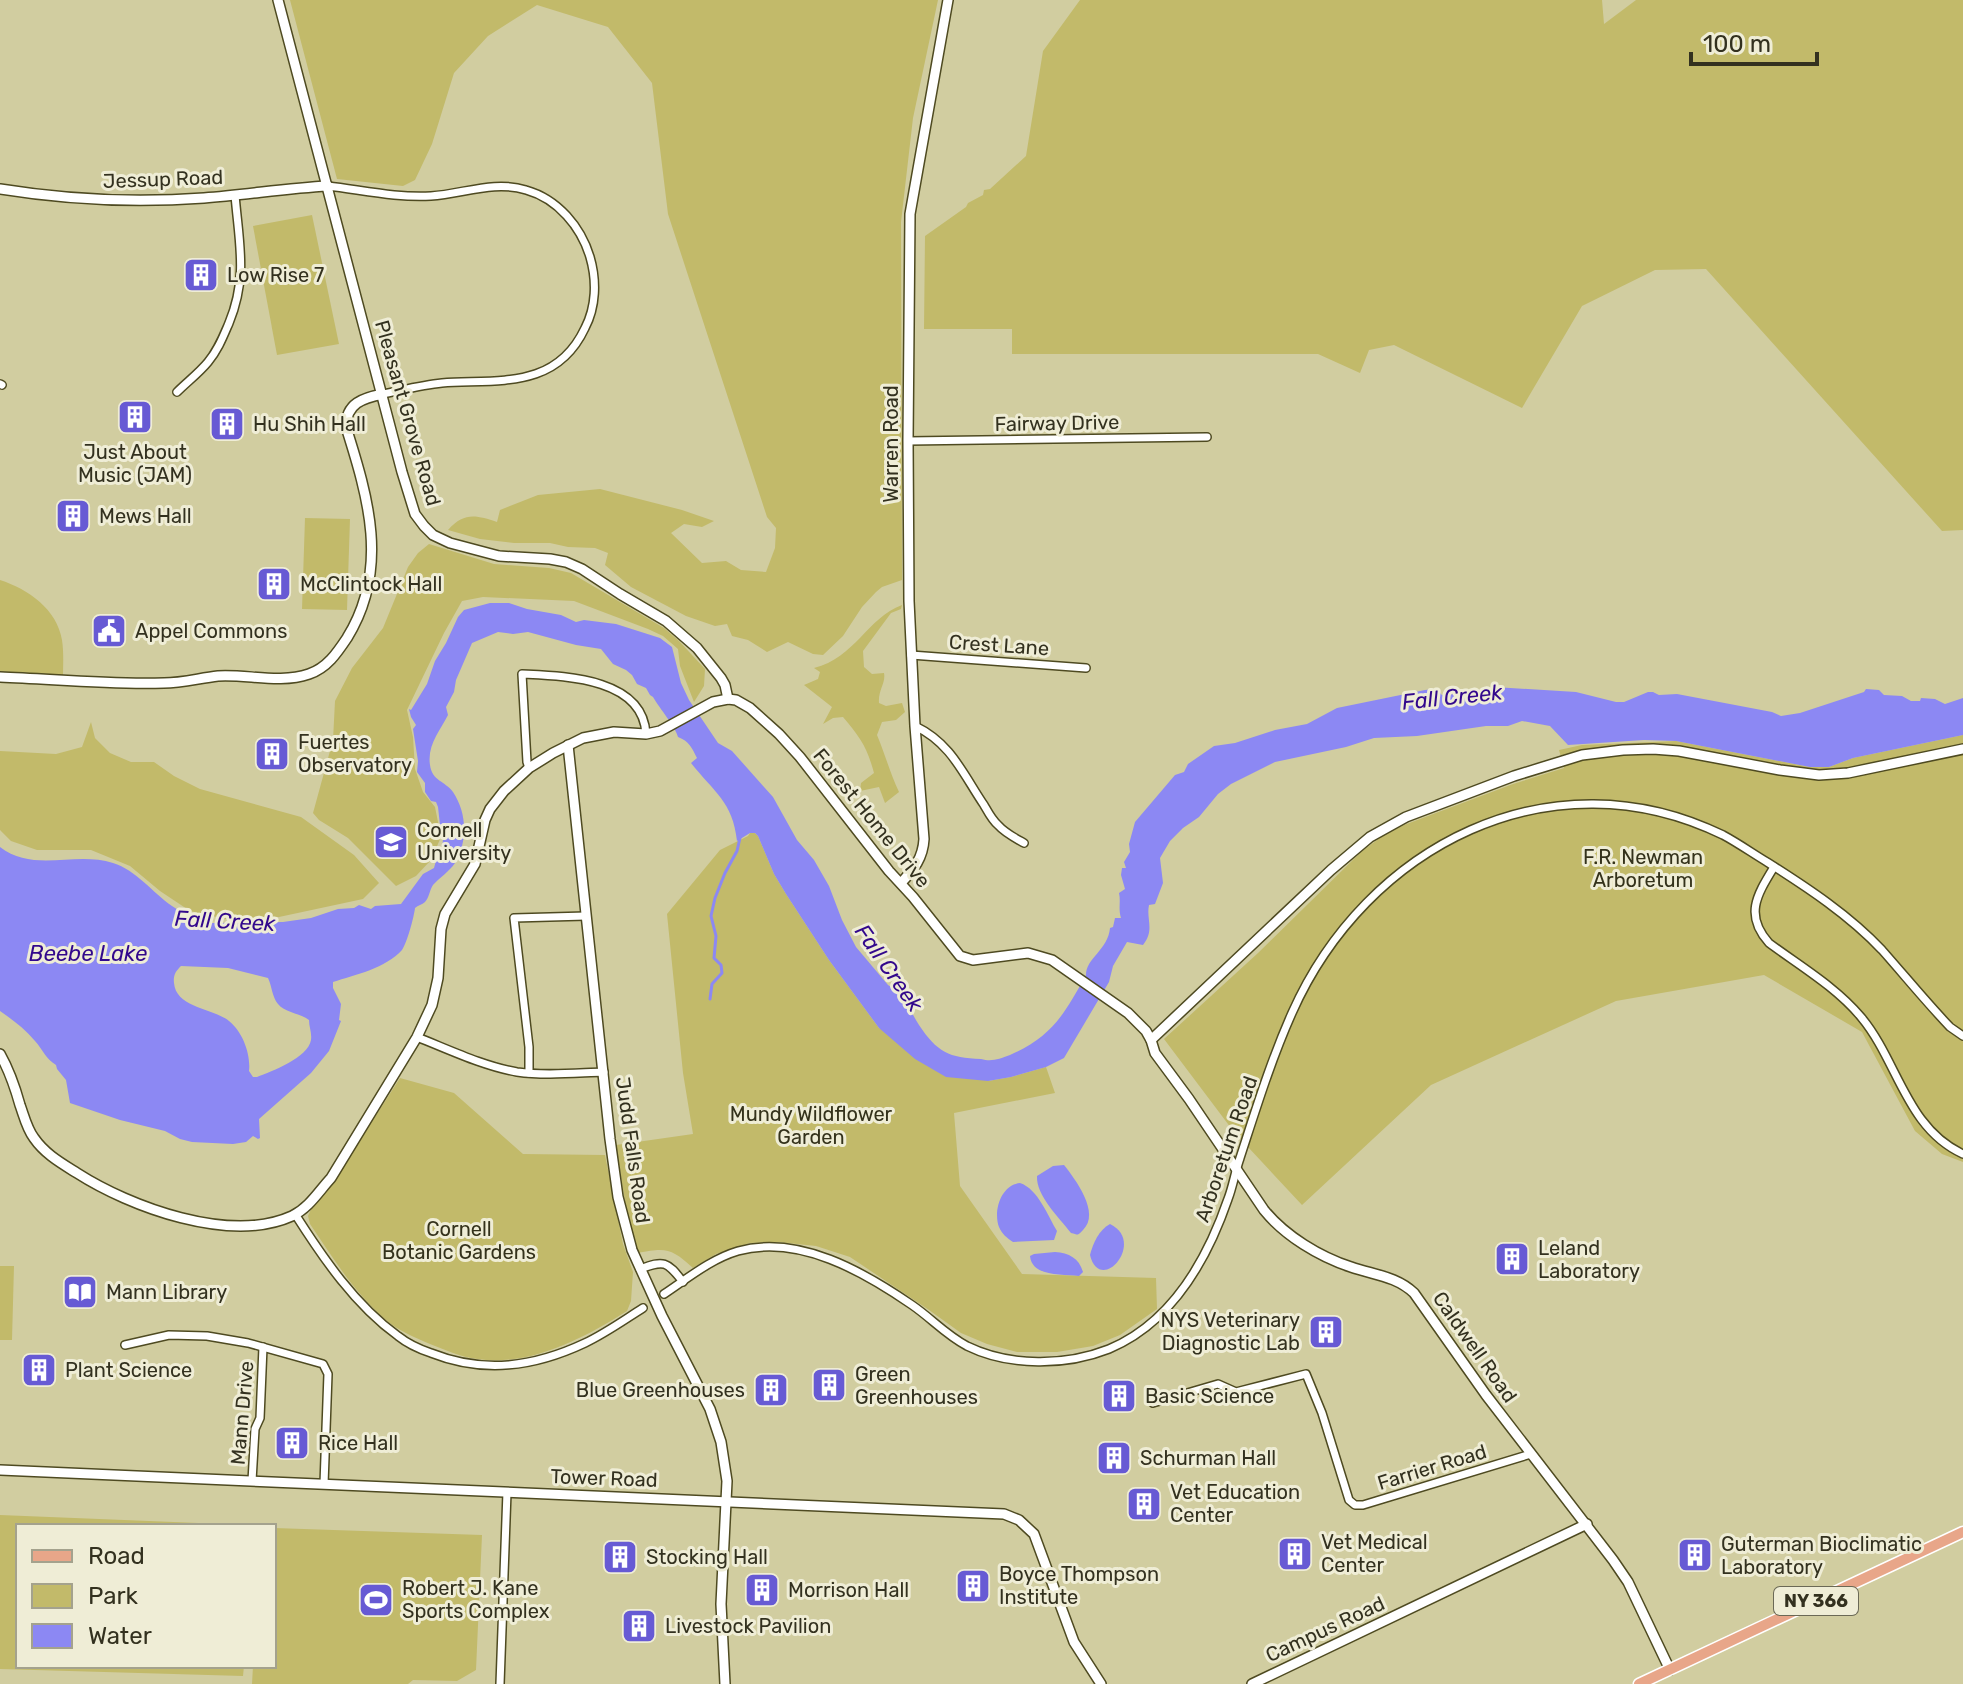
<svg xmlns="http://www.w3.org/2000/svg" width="1963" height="1684" viewBox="0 0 1963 1684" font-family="Rubik,sans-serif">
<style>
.green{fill:#c2ba6a}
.water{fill:#8c88f3;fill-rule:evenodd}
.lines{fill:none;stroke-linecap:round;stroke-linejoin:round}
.stream{stroke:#8c88f3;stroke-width:3}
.street-casing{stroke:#4e4a21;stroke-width:10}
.secondary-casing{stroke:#4e4a21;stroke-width:12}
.primary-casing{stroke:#fff;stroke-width:13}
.street{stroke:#fff;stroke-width:7}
.secondary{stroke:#fff;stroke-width:9}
.primary{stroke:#e8a689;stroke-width:10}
.labels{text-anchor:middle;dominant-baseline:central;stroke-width:6;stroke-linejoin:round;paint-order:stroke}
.shield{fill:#efedd6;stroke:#6b6956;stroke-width:2}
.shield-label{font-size:18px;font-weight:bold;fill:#33311f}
.street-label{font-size:20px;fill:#33311f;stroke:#efedd6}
.poi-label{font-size:20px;fill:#33311f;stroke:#efedd6;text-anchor:start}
.park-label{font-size:20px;fill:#34321b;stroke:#efedd6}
.water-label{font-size:22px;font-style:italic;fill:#32088c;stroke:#efedd6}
</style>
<rect width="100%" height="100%" fill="#d1cda0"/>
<g class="green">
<path d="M290,0H938L913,118L901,222L902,580L882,587L876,592L862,607L843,636L823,655L813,654L788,642L767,652L748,640L732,636L727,624L715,626L686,616L631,587L605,565L608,553L595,548L568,547L550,543H514L480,539L448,530C464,512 476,515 497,522L500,510L538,495L600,489L682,510L714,521L702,527L684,524L671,533L702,563L726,561L741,570L766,572L775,548L776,528L767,517L668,214L652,83L608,27L537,5L488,36L454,73L432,144L415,180L403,186L337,179Z"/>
<path d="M1080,0H1602L1604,24L1636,0H1963V530L1942,531L1706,269L1655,270L1582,306L1522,408L1394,345L1369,350L1360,373L1318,354H1012V329H924L925,236L966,207L968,203L983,195L984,190L990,189L1026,156L1043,51Z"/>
<path d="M312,215L339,344L277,355L253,226Z"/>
<path d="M305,518L350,519L347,610L302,609Z"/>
<path d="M429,544L494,564L549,568L571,573L664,628L679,641L705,669L704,686L694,702L680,666L678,649L663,636L648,629L574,601L483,597L462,601L444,633L407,710L413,737L415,769L423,792L435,807L441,837L431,860L416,876L396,886L348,838L319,820L313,813L333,740L335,701L352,668L383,628L408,567L418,553Z"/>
<path d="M0,580C28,589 57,609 62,640C64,653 63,667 63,680L0,677Z"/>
<path d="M902,605L901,609L891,613L863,651L864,667L872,674L884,673C886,683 878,690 879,703L886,706L902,703L905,712L896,720L882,722L877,735C885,754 890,773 899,792L885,803L879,787L860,791L861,783L874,773C867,747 860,737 843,717L833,718L823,724L832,707L804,685L818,679L820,672L814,668C855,658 867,618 902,605Z"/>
<path d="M91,722L95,738L110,753L131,762H154L174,776L200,789L301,817L354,855L379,883L363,899L279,917L231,920L190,911L160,891L130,866L91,850H37L11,841L0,830V751L56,754L82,747Z"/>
<path d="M1963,735V1162L1942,1154L1915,1131L1862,1032L1764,975L1616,1001L1431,1085L1302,1205L1234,1132L1164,1039L1258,953L1361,852L1381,837L1404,825L1513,784L1564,768L1559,750L1582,745L1676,741L1810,767H1829L1853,758Z"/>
<path d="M750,833H755L758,836L774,874L786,894L829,960L879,1028L988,1081L1011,1077L1046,1067L1055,1093L954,1113L960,1186L1022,1274L1156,1278L1157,1309L1120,1335L1093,1346L1057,1352H1017L987,1344L961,1333L929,1310L850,1257L816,1246L778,1242L750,1243L716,1254L693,1268C672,1249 667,1247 638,1253L626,1208L616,1145L693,1134L683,1073L667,914L720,850L748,836Z"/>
<path d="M400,1078L454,1093L523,1154L605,1155L623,1244L633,1272L631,1301L627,1311C584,1338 530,1367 477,1359C461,1357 445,1350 430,1344C416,1338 399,1331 387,1321C355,1294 333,1258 310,1224L308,1216L312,1207L330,1187Z"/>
<path d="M0,1266H14L12,1340H0Z"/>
<path d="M0,1515L248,1525L18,1526V1666H244L243,1676L0,1669Z"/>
<path d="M274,1528L482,1535L476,1670L457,1681L413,1680L408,1684H252L253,1666H274Z"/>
</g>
<g class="water">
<path d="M490,603H509L527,609L561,615L576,622L584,620L616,624L660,638L672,647L681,683L689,700L718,743L732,751L773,797L797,840L814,860L829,886L842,920L856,947L888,985L905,996C908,1007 913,1015 919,1025C937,1052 949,1058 981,1059C992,1062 999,1059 1010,1055C1052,1037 1065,1013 1086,975C1086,958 1108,950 1110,928L1113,927L1115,918H1121C1118,908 1121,902 1119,893L1125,889L1121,875L1122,868H1126L1124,862L1130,852L1129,844L1135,822L1175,775L1184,772L1188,764L1214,746L1235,743L1275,730L1307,724L1337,708L1425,690L1436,689L1442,695L1484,692L1494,687L1576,692L1616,702H1624L1648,692H1653L1659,695L1677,694L1772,712L1781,716L1800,713L1864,692L1866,689L1879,690L1884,695L1902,696L1911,701H1920L1921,698L1935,699L1945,704L1963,698V735L1853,758L1829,767H1810L1676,741L1644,740L1568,745L1550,726L1522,721L1508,726H1486L1417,736L1374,738L1346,747L1275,762L1231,784L1218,794L1199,817L1183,828L1170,841L1160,858L1163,883L1155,904L1149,905C1146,920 1155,930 1143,945L1127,942L1113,966L1109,982L1064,1058L1046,1067L1011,1077L988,1081L946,1077L915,1059L879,1028L829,960L786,894L774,874L758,836L755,833H750L737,841C733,802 714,792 691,763L697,758C692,748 689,741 678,737C675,726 660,709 653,697L650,695L646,688L637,684L632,675L626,670L613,664L601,649L576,645L528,632L513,634L498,632L472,643L456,680L454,692L446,707L448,715C440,731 427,745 430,765C432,781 445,781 453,792C467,813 468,841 455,863C449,872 440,877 433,885C430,889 429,898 425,902C422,905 418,905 415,908C414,917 407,943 402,950C386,968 355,975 333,982V988L341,1004L339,1020L341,1021L329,1051L311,1073L259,1119L260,1138L258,1139L253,1136L246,1142L233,1144L192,1142L180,1139L165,1131L120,1120L70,1103L66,1080L57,1069L56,1065C46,1059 43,1050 35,1041C25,1029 13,1020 0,1011V847C33,873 75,851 113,863C136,870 153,893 172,906C184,915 200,916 211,923L283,922L311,918L338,909L354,908L359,905L371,909L375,906L401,904L423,874L434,868L437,857L442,853L443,838L441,834L438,807L436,802L431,801L425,792V783L417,772L418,761L413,729L416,725L411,717L409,709L411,710L427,684L435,661L446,643L458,617L464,610ZM181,966L228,968L268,978C272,986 272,997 278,1004C285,1013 300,1013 309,1020C309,1027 312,1033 311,1040C308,1058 272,1071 257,1077H253L249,1071C251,1055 243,1032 229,1021C213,1008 176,1008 174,983C173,975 176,971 181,966Z"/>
<path d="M1064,1165C1075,1179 1101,1213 1083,1230C1077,1236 1079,1235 1071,1233C1059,1217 1036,1196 1037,1176L1053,1166Z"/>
<path d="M1020,1183C1038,1189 1048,1216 1057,1231L1054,1240L1013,1242C1007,1238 1002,1234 999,1227C993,1211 1001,1185 1020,1183Z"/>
<path d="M1110,1224C1147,1242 1100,1296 1090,1255C1093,1243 1099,1230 1110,1224Z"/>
<path d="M1055,1252C1069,1253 1079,1258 1083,1272L1079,1276C1062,1274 1032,1277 1030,1256L1034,1254Z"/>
</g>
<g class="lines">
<path class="stream" d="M710,999L712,984L722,973L721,965L714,958L716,936L711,916L715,898L725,873L737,851L740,838"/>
<g class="street-casing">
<g id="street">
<path d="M328,186C362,190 397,198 431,196C463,194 494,180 526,190C558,199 581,227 590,257C597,281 596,307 585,328C556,390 498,379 442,383C422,385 403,390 383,394"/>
<path d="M0,384L2,385"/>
<path d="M177,392C187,382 199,373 208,362C218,350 223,337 229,323C248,277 239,243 235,195"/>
<path d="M908,441L1207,437"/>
<path d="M911,655L1086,668"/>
<path d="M915,726C951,743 963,774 984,805C988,812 992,820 998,825C1005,833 1015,838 1024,843"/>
<path d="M529,768L527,762L522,674C562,676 643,677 646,734"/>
<path d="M1774,867C1757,895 1744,915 1769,943C1800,966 1836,987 1861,1017C1898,1061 1906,1128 1963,1154"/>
<path d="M417,1037C450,1050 483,1066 517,1072C545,1076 575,1073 604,1072"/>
<path d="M529,1073V1047L514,918L586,916"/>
<path d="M295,1214C323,1258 355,1305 398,1336C408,1344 419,1349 431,1353C484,1374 534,1367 585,1343C606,1333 624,1320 643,1308"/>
<path d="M640,1269C664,1260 667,1261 683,1282"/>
<path d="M664,1294C688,1278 711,1259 738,1251C799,1234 864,1272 912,1305C931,1318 946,1335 967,1346C1010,1367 1066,1366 1109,1349C1171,1323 1207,1260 1228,1199C1233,1186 1235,1172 1240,1158C1256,1109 1271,1060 1292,1013C1366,846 1551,751 1723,835C1738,843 1752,853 1767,862C1808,888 1849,915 1882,950C1905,976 1927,1003 1950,1027L1963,1036"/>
<path d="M125,1345L169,1335L207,1336L248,1343L323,1364L328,1374L324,1484"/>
<path d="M1153,1403L1218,1384L1236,1392L1306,1374L1322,1413L1349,1500L1355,1505H1363L1531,1454"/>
<path d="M252,1481L255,1429L260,1418L263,1347"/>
<path d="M500,1684L507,1492"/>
</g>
</g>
<g class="secondary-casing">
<g id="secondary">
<path d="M278,0L402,472L415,514L424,526L433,535L450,543L499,556L550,559L566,562L582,569L620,594L666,621L697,648L721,678L725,685L728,699"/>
<path d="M0,189C68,200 136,203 204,198C246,195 287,188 328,186"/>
<path d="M0,677C54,679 109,685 164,683C182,683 200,678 218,676C247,674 280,684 309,674C327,668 337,653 347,638C390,569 368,497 346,427C346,403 363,398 383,394"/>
<path d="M568,745L610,1139L618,1197L632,1250L662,1316L710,1409L721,1442L727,1481L721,1604L725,1684"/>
<path d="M901,883C914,869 923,858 924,839L915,726L909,601L908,441L910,214L948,0"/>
<path d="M1151,1040L1331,870L1370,837L1406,817L1514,776L1582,755L1623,750L1653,749L1679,751L1780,770L1819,775L1848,773L1963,749"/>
<path d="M0,1054C9,1070 15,1087 20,1105C24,1116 27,1129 34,1138C45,1154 61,1163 77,1173C130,1207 230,1244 292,1216C309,1208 319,1191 331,1178L417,1037L432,1005L438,978L441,929L445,914L475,864L485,820L490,809L504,791L529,768L553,753L583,738L614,732L646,734L660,731L713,702L728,699L736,700L750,708L779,734L800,757L889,871L913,897L960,956L973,960L1028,953L1052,960L1128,1013L1146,1031L1151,1040L1155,1053L1189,1099L1264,1210C1285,1236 1320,1257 1351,1267C1374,1275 1396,1276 1414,1293L1486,1395L1613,1560L1628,1582L1670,1670"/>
<path d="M0,1470L1004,1514L1019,1520L1034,1534L1074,1642L1101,1684"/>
<path d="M1252,1684L1587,1524"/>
</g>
</g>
<g class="primary-casing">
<path id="primary" d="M1639,1684L1963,1532"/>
</g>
<use href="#street" class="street"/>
<use href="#secondary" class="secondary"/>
<use href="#primary" class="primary"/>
</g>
<defs>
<g id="building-square" transform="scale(1.8)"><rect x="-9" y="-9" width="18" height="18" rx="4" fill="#675ad4" stroke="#efedd6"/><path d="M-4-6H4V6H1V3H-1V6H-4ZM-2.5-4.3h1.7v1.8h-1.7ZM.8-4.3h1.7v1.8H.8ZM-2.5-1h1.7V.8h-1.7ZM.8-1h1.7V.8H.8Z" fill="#fff"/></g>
<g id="civic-square" transform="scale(1.8)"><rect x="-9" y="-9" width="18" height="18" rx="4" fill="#675ad4" stroke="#efedd6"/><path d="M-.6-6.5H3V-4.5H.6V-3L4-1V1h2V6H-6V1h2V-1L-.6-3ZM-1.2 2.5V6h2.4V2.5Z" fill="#fff"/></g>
<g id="university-square" transform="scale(1.8)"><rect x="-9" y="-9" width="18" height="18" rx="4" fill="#675ad4" stroke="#efedd6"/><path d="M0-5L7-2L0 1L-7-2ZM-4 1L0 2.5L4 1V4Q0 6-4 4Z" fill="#fff"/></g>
<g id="library-square" transform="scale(1.8)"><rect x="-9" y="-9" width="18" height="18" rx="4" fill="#675ad4" stroke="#efedd6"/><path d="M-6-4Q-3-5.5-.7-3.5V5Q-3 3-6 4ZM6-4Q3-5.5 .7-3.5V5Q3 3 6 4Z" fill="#fff"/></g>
<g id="stadium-square" transform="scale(1.8)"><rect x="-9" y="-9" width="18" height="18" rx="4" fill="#675ad4" stroke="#efedd6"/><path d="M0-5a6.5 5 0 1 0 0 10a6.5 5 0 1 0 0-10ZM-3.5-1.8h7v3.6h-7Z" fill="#fff"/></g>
</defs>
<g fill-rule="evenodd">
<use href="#building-square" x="201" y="275"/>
<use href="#building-square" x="135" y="417"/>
<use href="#building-square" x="227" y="424"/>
<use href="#building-square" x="73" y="516"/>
<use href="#building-square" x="274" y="584"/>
<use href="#civic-square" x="109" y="631"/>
<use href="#building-square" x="272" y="754"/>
<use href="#university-square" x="391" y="842"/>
<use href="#building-square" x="1512" y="1259"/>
<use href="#library-square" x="80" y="1292"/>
<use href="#building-square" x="1326" y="1332"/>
<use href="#building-square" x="39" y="1370"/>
<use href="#building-square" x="829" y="1385"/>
<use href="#building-square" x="771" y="1390"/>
<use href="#building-square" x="1119" y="1396"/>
<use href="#building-square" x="292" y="1443"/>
<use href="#building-square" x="1114" y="1458"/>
<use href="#building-square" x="1144" y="1504"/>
<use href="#building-square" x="1295" y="1554"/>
<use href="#building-square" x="1695" y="1555"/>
<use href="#building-square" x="620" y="1557"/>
<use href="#building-square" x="973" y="1586"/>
<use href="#building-square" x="762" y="1590"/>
<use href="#stadium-square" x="376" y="1600"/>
<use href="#building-square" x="639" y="1626"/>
</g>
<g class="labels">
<rect class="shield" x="1774" y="1587" width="84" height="28" rx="6"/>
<g class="shield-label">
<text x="1816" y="1601">NY 366</text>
</g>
<g class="street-label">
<text transform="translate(163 179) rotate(-2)">Jessup Road</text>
<text transform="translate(408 413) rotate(74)">Pleasant Grove Road</text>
<text transform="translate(1057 423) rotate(-1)">Fairway Drive</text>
<text transform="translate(891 444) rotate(-90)">Warren Road</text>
<text transform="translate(999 645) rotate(4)">Crest Lane</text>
<text transform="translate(872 818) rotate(51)">Forest Home Drive</text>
<text transform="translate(1226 1149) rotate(-71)">Arboretum Road</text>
<text transform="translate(633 1150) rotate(82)">Judd Falls Road</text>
<text transform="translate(1475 1347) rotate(55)">Caldwell Road</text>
<text transform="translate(242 1413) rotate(-85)">Mann Drive</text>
<text transform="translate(1432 1467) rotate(-17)">Farrier Road</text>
<text transform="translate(604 1478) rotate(2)">Tower Road</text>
<text transform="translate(1325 1629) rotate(-25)">Campus Road</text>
</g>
<g class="poi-label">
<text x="227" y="275">Low Rise 7</text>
<text x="253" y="424">Hu Shih Hall</text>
<text x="135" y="452" text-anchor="middle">Just About<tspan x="135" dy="23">Music (JAM)</tspan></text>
<text x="99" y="516">Mews Hall</text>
<text x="300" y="584">McClintock Hall</text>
<text x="135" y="631">Appel Commons</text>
<text x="298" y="742">Fuertes<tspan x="298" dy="23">Observatory</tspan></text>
<text x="417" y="830">Cornell<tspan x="417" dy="23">University</tspan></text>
<text x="1538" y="1248">Leland<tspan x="1538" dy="23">Laboratory</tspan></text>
<text x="106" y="1292">Mann Library</text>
<text x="1300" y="1320" text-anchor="end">NYS Veterinary<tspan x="1300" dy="23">Diagnostic Lab</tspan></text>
<text x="65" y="1370">Plant Science</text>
<text x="855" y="1374">Green<tspan x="855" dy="23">Greenhouses</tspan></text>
<text x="745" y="1390" text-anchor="end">Blue Greenhouses</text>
<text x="1145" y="1396">Basic Science</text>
<text x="318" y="1443">Rice Hall</text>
<text x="1140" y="1458">Schurman Hall</text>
<text x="1170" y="1492">Vet Education<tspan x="1170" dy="23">Center</tspan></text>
<text x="1321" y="1542">Vet Medical<tspan x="1321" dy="23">Center</tspan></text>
<text x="1721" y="1544">Guterman Bioclimatic<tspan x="1721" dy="23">Laboratory</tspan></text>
<text x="646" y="1557">Stocking Hall</text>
<text x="999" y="1574">Boyce Thompson<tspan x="999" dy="23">Institute</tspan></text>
<text x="402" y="1588">Robert J. Kane<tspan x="402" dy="23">Sports Complex</tspan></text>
<text x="788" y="1590">Morrison Hall</text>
<text x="665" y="1626">Livestock Pavilion</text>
</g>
<g class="park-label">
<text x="1643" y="857">F.R. Newman<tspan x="1643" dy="23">Arboretum</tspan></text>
<text x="811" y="1114">Mundy Wildflower<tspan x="811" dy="23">Garden</tspan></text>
<text x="459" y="1229">Cornell<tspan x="459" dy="23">Botanic Gardens</tspan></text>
</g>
<g class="water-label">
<text transform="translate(1452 697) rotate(-6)">Fall Creek</text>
<text transform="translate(225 921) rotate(3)">Fall Creek</text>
<text x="88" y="953">Beebe Lake</text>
<text transform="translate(889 968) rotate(55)">Fall Creek</text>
</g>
</g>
<rect x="16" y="1524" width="260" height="144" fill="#efedd6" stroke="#a4a28d" stroke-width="2"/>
<rect x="32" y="1550" width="40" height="12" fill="#e8a689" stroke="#a4a28d" stroke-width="2"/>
<text x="88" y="1564" font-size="24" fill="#33311f">Road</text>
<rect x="32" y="1584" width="40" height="24" fill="#c2ba6a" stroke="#a4a28d" stroke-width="2"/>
<text x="88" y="1604" font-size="24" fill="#33311f">Park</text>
<rect x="32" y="1624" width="40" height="24" fill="#8c88f3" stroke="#a4a28d" stroke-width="2"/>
<text x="88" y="1644" font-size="24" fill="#33311f">Water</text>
<path d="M1691 52v12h126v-12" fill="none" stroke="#33311f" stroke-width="4"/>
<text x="1703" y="52" font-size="24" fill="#33311f" stroke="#efedd6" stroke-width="6" paint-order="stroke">100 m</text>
</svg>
